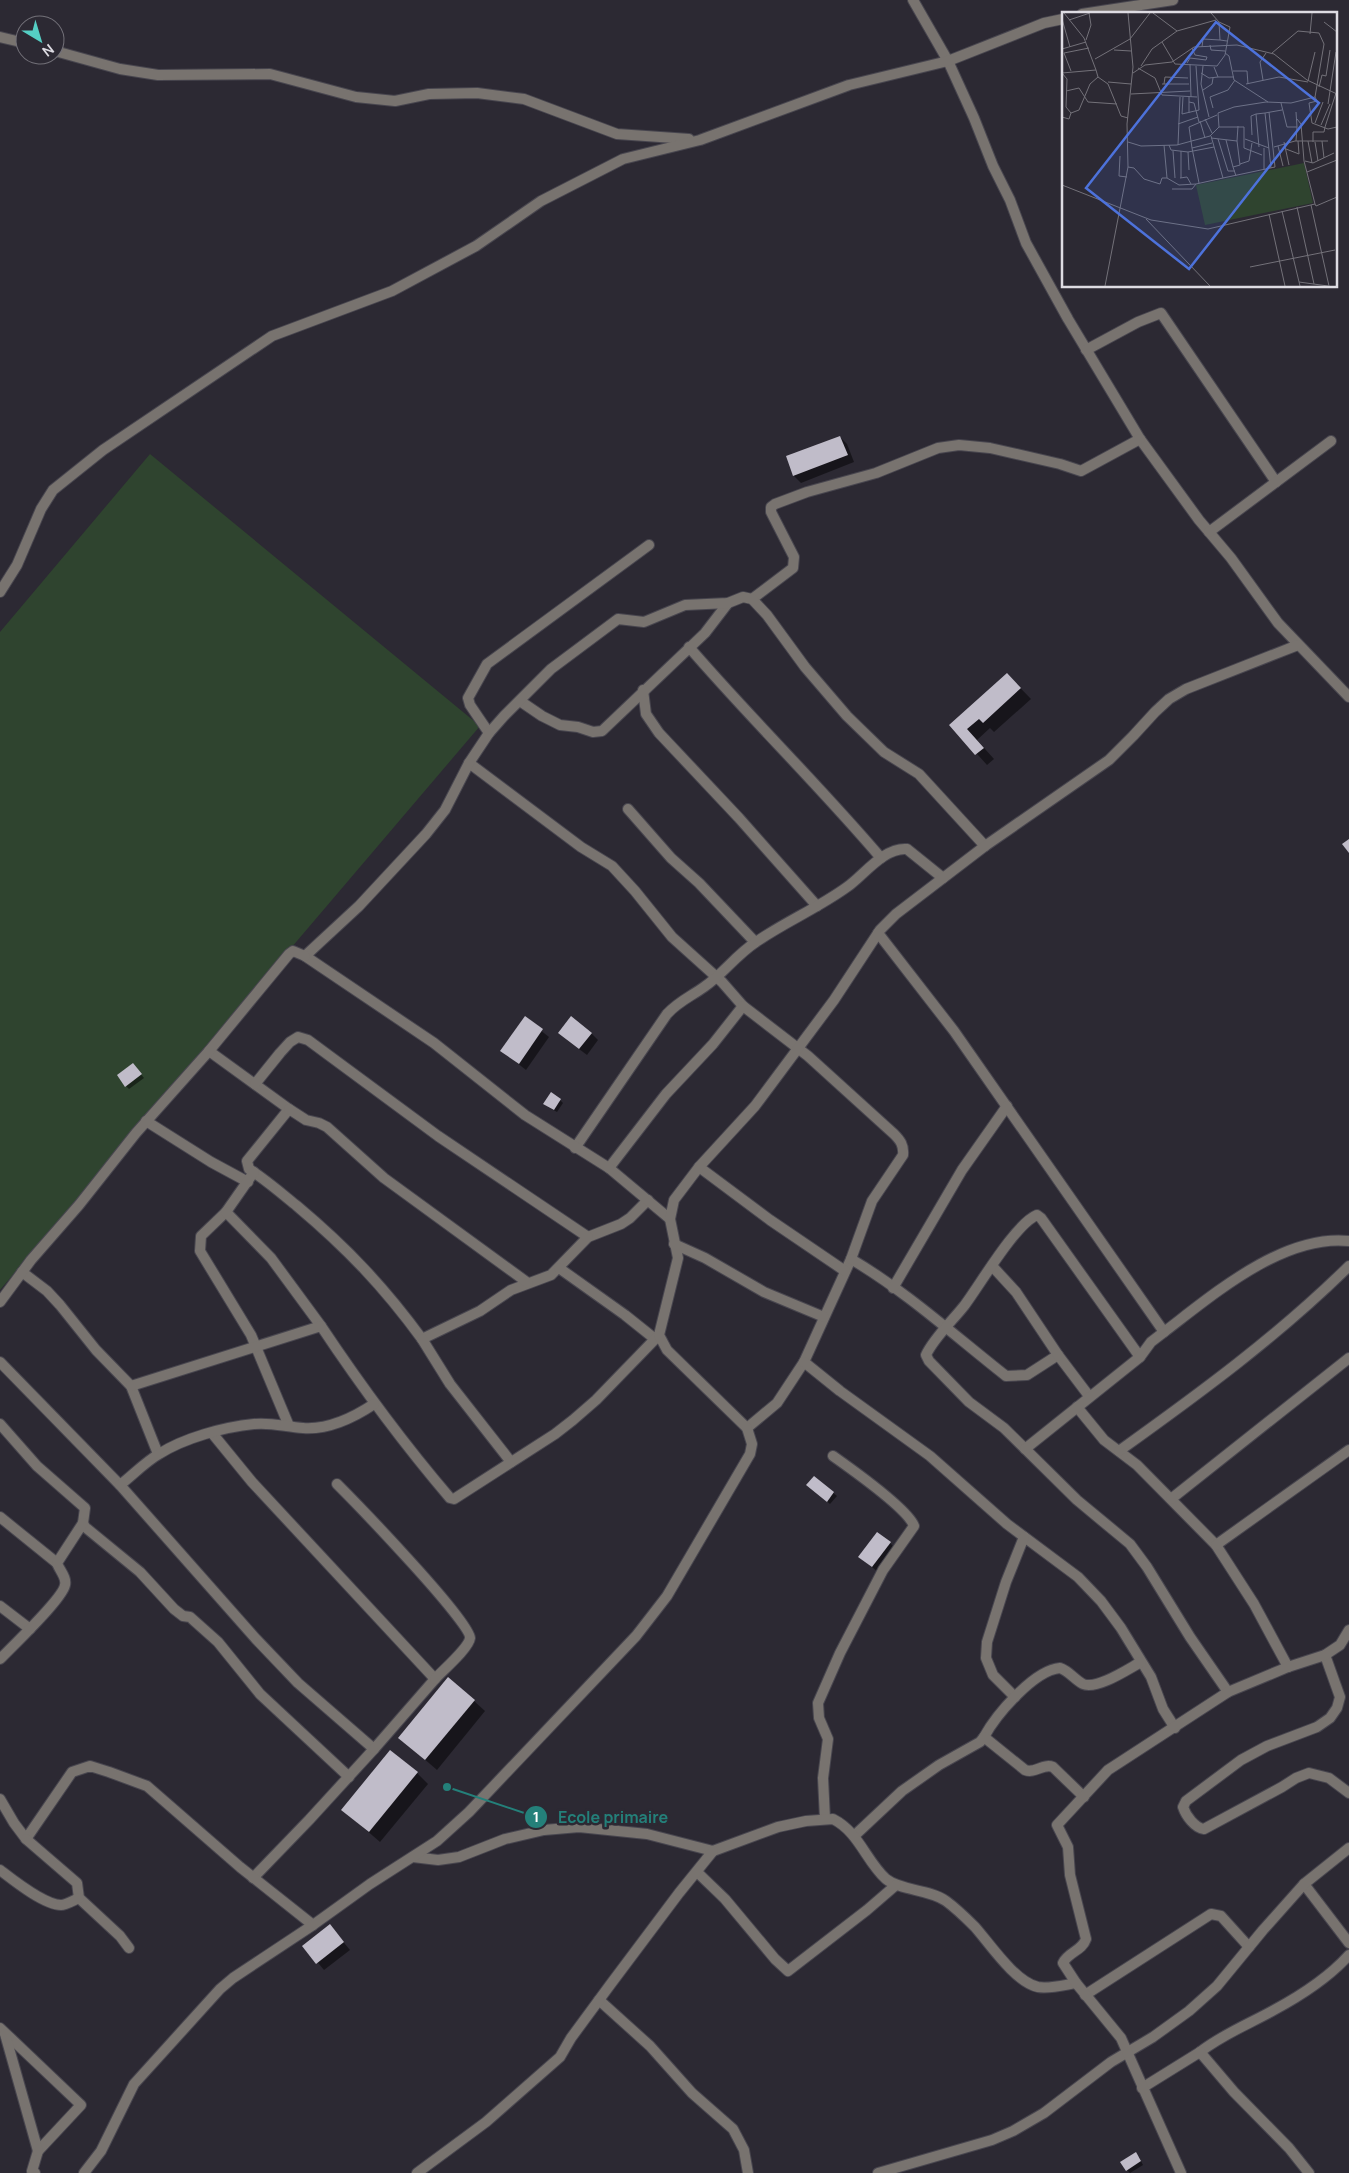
<svg xmlns="http://www.w3.org/2000/svg" width="1349" height="2173" viewBox="0 0 1349 2173" font-family="Manrope,sans-serif">
<style>
.green{fill:#2f442f}
.shadow{fill:#0007}
.building{fill:#c0bcc9}
.lines{fill:none;stroke-linecap:round;stroke-linejoin:round}
.minor-casing{stroke:#48464f;stroke-width:12}
.minor{stroke:#78736f;stroke-width:10}
.inset-road{fill:none;stroke:#737179;stroke-width:1}
.view{fill:#4d72db;fill-opacity:0.15;stroke:#4d72db;stroke-width:2.5}
.inset-edge{fill:none;stroke:#dedce3;stroke-width:2.5}
.leader{fill:none;stroke:#24807a;stroke-width:2}
.callout-dot{fill:#24807a;stroke:#2c2933;stroke-width:2}
.mark-label{font-size:15px;text-anchor:middle;font-weight:bold;fill:#fff}
.callout-label{font-size:16px;text-anchor:middle;font-weight:bold;fill:#24807a;stroke:#2c2933;stroke-width:5;stroke-linejoin:round;paint-order:stroke}
</style>
<rect width="100%" height="100%" fill="#2c2933"/>
<path class="green" d="M150,454L480,726L0,1290V632Z"/>
<g class="shadow">
<path d="M840,437L847,444L854,462L801,483L794,476L787,457Z"/>
<path d="M1007,674L1031,699L994,732L990,728L977,740L994,759L987,765L951,725Z"/>
<path d="M525,1018L549,1037L526,1070L502,1051Z"/>
<path d="M591,1033L598,1040L587,1055L567,1040Z"/>
<path d="M136,1068L144,1078L129,1089L126,1086Z"/>
<path d="M560,1100L563,1103L557,1112L548,1107Z"/>
<path d="M814,1477L837,1496L830,1504L811,1488Z"/>
<path d="M890,1543L897,1550L879,1573L860,1557Z"/>
<path d="M474,1701L485,1711L437,1770L400,1738Z"/>
<path d="M417,1773L428,1784L380,1842L343,1810Z"/>
<path d="M330,1926L350,1950L324,1970L304,1946Z"/>
<path d="M1139,2157L1143,2165L1130,2173L1127,2170Z"/>
</g>
<g class="building">
<path d="M840,436L848,455L793,476L786,456Z"/>
<path d="M1007,673L1021,688L983,723L979,719L967,729L984,748L975,755L949,725Z"/>
<path d="M1349,839V853L1342,844Z"/>
<path d="M525,1016L543,1029L519,1064L500,1051Z"/>
<path d="M571,1016L592,1033L579,1049L558,1033Z"/>
<path d="M133,1063L142,1074L125,1087L117,1075Z"/>
<path d="M551,1092L561,1099L554,1110L543,1104Z"/>
<path d="M814,1476L834,1492L827,1502L806,1485Z"/>
<path d="M877,1532L891,1542L872,1567L858,1557Z"/>
<path d="M448,1677L475,1700L425,1760L398,1738Z"/>
<path d="M390,1750L418,1772L369,1832L341,1810Z"/>
<path d="M330,1924L344,1942L316,1964L302,1946Z"/>
<path d="M1136,2152L1141,2161L1126,2171L1120,2162Z"/>
</g>
<g class="lines">
<g class="minor-casing">
<g id="minor">
<path d="M913,0L948,61L974,118L993,166L1010,200L1026,243L1068,319L1140,439L1199,520L1231,558L1278,623L1349,697"/>
<path d="M1082,14L1173,0"/>
<path d="M0,37L25,43"/>
<path d="M55,51L120,69L158,75L270,74L356,97L395,101L429,94L477,93L524,99L617,134L689,139"/>
<path d="M1086,350L1138,322L1161,313L1276,482"/>
<path d="M1209,532L1331,441"/>
<path d="M0,592L17,565L41,509L53,490L103,450L272,336L392,291L476,246L541,201L623,159L700,140L849,85L948,61L1044,23L1063,19"/>
<path d="M752,599L793,568L794,557L771,512V507L775,504L807,492L876,473L938,448L959,445L990,448L1060,464L1081,471L1140,439"/>
<path d="M689,647C751,719 819,785 881,858"/>
<path d="M643,690L646,714L659,733L739,818L817,906"/>
<path d="M520,701L542,716L560,725L578,727L593,732L602,731L705,633L728,603"/>
<path d="M489,733L470,705L468,698L487,664L649,545"/>
<path d="M469,763L581,847L612,866L635,891L672,937L722,982L743,1006L713,1044L666,1094L609,1168"/>
<path d="M628,809L671,858L699,883L755,942"/>
<path d="M878,933L954,1031L1164,1332"/>
<path d="M743,1006L808,1056L894,1134C900,1140 904,1145 903,1155L872,1201L851,1259L804,1362L777,1403L747,1428"/>
<path d="M209,1051L289,1109L247,1161L249,1169C266,1180 281,1193 297,1206C347,1248 384,1287 422,1339L480,1311L511,1290L551,1275L588,1237L621,1224L630,1218L648,1200"/>
<path d="M255,1084L280,1053L290,1042L298,1037L308,1040L438,1136L588,1237"/>
<path d="M289,1109L306,1120L319,1123L327,1127L384,1178L528,1283"/>
<path d="M146,1121L211,1162L248,1182"/>
<path d="M575,1148L667,1014C679,1001 690,997 704,987C723,974 736,955 756,942C785,922 818,908 847,887C864,875 884,847 907,849L943,878"/>
<path d="M699,1167L770,1220L845,1271"/>
<path d="M254,1172L226,1212L201,1236L200,1251L251,1335L289,1426"/>
<path d="M226,1212L271,1258L321,1326"/>
<path d="M670,1219L609,1168L525,1115L434,1043L305,956L359,906L426,834L445,810L469,763L489,733L504,716L551,669L618,619L644,622L685,605L728,603L743,597L752,599L767,615L805,667L847,716L884,752L919,774L985,846"/>
<path d="M674,1244L705,1258L764,1292L824,1317"/>
<path d="M851,1259C907,1292 955,1336 1006,1376L1027,1375L1058,1355"/>
<path d="M993,1267L1016,1292L1058,1355L1089,1396"/>
<path d="M559,1268L625,1315L655,1339"/>
<path d="M22,1272L47,1291L60,1305L96,1350L131,1386L158,1454"/>
<path d="M893,1288L962,1170L1007,1106"/>
<path d="M0,1302L31,1260L79,1205L136,1133L209,1051L289,954L293,951L305,956"/>
<path d="M422,1339L450,1384L511,1462"/>
<path d="M1140,1357L1041,1218L1037,1215C1015,1224 980,1285 964,1306C953,1320 933,1339 926,1355L929,1361L969,1402L1004,1428L1077,1500L1130,1544L1147,1567L1190,1637L1228,1692"/>
<path d="M0,1362L120,1485L256,1639L298,1683L374,1749L309,1820L253,1878"/>
<path d="M804,1362L840,1391L930,1456L1007,1524L1078,1577L1101,1601L1121,1628L1151,1677L1163,1709L1175,1728"/>
<path d="M131,1386L321,1326C361,1386 403,1443 450,1498L454,1499L555,1434L573,1420L596,1400L659,1335"/>
<path d="M1077,1407L1104,1440L1137,1465L1216,1545L1254,1604L1288,1667"/>
<path d="M0,1424L37,1466L85,1508L83,1523L85,1527L140,1572L174,1609L183,1616L190,1617L218,1642L260,1694L349,1777"/>
<path d="M212,1433L252,1482L435,1679L374,1749"/>
<path d="M1025,1449L1140,1357L1151,1342L1164,1332C1214,1294 1283,1234 1349,1241"/>
<path d="M1119,1451C1200,1393 1278,1336 1349,1266"/>
<path d="M337,1484C355,1502 471,1622 470,1638C469,1648 442,1671 435,1679"/>
<path d="M120,1485C133,1475 145,1462 159,1454C184,1438 224,1427 254,1424C271,1422 286,1427 303,1428C329,1430 353,1418 374,1404"/>
<path d="M1171,1499L1349,1358"/>
<path d="M0,1517L57,1563"/>
<path d="M1216,1545L1349,1450"/>
<path d="M0,1606L30,1629"/>
<path d="M1325,1655L1340,1697L1337,1708L1330,1718L1317,1727L1267,1746L1241,1760L1186,1801L1183,1807C1186,1816 1195,1828 1204,1829L1282,1787L1296,1778L1309,1773L1329,1778L1349,1793"/>
<path d="M0,1659C12,1647 63,1598 65,1585C67,1577 59,1570 57,1563L83,1523"/>
<path d="M1015,1697L993,1675L986,1658L987,1642L1006,1582L1024,1537"/>
<path d="M984,1737C996,1715 1034,1670 1060,1668C1069,1671 1074,1679 1083,1684C1097,1690 1128,1669 1141,1662"/>
<path d="M0,1799L14,1823L26,1839L72,1772L90,1766L109,1772L147,1786L240,1867L313,1925"/>
<path d="M825,1819L823,1778L828,1739L819,1718L818,1703L840,1653L883,1570L914,1526C908,1509 850,1468 833,1456"/>
<path d="M854,1836L902,1791L939,1765L980,1742L984,1737L1025,1770C1035,1774 1043,1763 1053,1767L1084,1797"/>
<path d="M26,1839L77,1883L79,1898L120,1936L129,1948"/>
<path d="M413,1857L438,1860L459,1857L505,1839L544,1830L579,1827L647,1834L713,1851L778,1827L806,1821L833,1819C859,1832 866,1861 886,1879C901,1891 929,1889 946,1901C957,1909 966,1918 975,1927C990,1944 1015,1982 1038,1987C1050,1989 1064,1985 1076,1983"/>
<path d="M0,1870C13,1880 44,1905 61,1905C66,1905 74,1900 79,1898"/>
<path d="M697,1872L725,1899L775,1959L788,1971L867,1910L896,1885"/>
<path d="M1304,1884L1349,1943"/>
<path d="M1085,1995L1211,1914L1221,1916L1249,1947"/>
<path d="M599,2000L650,2046L692,2093L733,2129L744,2150L748,2173"/>
<path d="M0,2028L81,2105L38,2151L32,2171L35,2173"/>
<path d="M5,2034L38,2151"/>
<path d="M1200,2052C1223,2034 1249,2024 1274,2010C1300,1996 1330,1976 1349,1955"/>
<path d="M1142,2088L1200,2052L1234,2092L1289,2148L1309,2173"/>
<path d="M84,2173L101,2151L134,2084L220,1989L233,1978L313,1925L370,1884L437,1841L469,1812L636,1636L667,1596L750,1454L752,1444L747,1428L667,1350L659,1335L678,1258L670,1219L674,1200L699,1167L755,1106L834,1000L880,930L896,914L985,846L1109,760L1133,736L1155,712L1169,699L1186,689L1298,645"/>
<path d="M417,2173L486,2122L560,2057L571,2038L610,1985L679,1893L713,1851"/>
<path d="M878,2173L992,2140L1013,2131L1044,2113L1111,2062L1153,2037L1189,2011L1217,1986L1263,1930L1304,1884L1349,1848"/>
<path d="M1181,2173L1121,2038L1076,1983L1063,1963C1068,1952 1082,1951 1086,1939L1070,1875L1068,1847L1057,1825L1108,1770L1228,1692L1288,1667L1325,1655L1340,1645L1349,1630"/>
</g>
</g>
<use href="#minor" class="minor"/>
</g>
<g transform="translate(1062 12)">
<rect width="275" height="275" fill="#2c2933"/>
<path d="M242,151L251,191L143,213L134,173Z" fill="#2f442f"/>
<path class="inset-road" d="M2,1L22,26L34,58M91,1L115,19M149,1L157,10L158,28L165,29M0,7L8,35M7,8L28,1M262,10L275,20M248,22L250,1M24,28L29,13L27,1M100,30L113,52L155,54L163,43L168,15L157,10M148,33L149,38L163,39M140,35L141,27L158,28M130,36L133,43L145,45M0,37L24,30M52,38L69,39M2,41L27,36M2,41L9,59M163,41L167,44L172,68L206,90M33,47L68,27L88,1M125,51L128,46L144,48L145,45M128,52L129,85M79,54L90,37L115,19L154,8M141,54L139,72L147,105M152,55L156,65H172M76,56L93,66L100,83L135,85M171,59H185L186,72M0,61L34,58L36,65L46,72L59,104L66,106M0,61L5,67L4,95L9,101L7,107L0,105M71,61L83,53L110,50L132,35L175,33L212,42L245,68L275,82M139,61L147,66L156,65M201,68L198,50L204,41M246,69L253,40M46,70L69,72M100,72H127M102,72L103,65L126,66M184,72L217,65L246,70M257,75L260,63L264,64L268,38M141,78L150,72L151,66M4,79L17,76L26,90L55,92M69,82L128,79M121,85L120,102L137,98L134,54M253,85L255,89L247,91L250,111L266,117L275,115M127,90L132,91L137,110M219,91L225,115H235L234,129M266,92L274,40M151,96L148,85L166,78L173,68M234,100L235,115M9,101L17,98L28,72L36,65M127,101V85M143,107L150,121M235,107L239,112L242,149L253,192M138,109L143,126M253,111L261,90M116,112L136,105M259,113L268,92M157,115H182V136L200,143M263,115L274,81M190,123L189,104L194,102M149,126L175,129L178,153L171,155L174,164M156,127L166,159H173M183,127L207,136M164,128L171,155M175,129L176,114M246,129L250,151M260,129L262,146M66,130L79,134L115,133L148,124L157,115L156,101L172,95L204,90L229,91L253,85L262,32L257,21L236,19L210,41M222,130L227,153M251,130V120H262L263,115M253,130L256,149M102,133L105,166L117,173L134,172L161,166L149,124M107,133L109,138L126,140L152,135M116,133L118,85M216,134L221,154M197,135L194,102L203,101M212,135L233,129H266M130,136L127,115L155,103M224,137L237,142L236,129M111,139L113,166M119,139V166M126,140L127,158M58,144L57,164L65,165M243,149L251,151L272,141M178,152L187,149L190,131M66,155L72,156L82,167L98,172L100,166H105M209,156L203,101L220,98M202,158V136M245,160L275,148M118,166L125,165L129,172M161,166L213,155L207,100M137,171L130,136L150,131M0,173L89,208L146,217L253,192L254,194L275,185M110,177H130L134,172M249,193L267,274M235,195L252,272M220,199L238,274M207,202L223,274M84,207L148,274M188,255L273,238M237,270L266,274M43,274L66,155L65,112L71,55L66,1"/>
<path class="view" d="M154,10L257,91L127,257L24,176Z"/>
<rect width="275" height="275" class="inset-edge"/>
</g>
<path class="leader" d="M447 1787L536 1817"/>
<g class="callout-dot">
<circle cx="447" cy="1787" r="5"/>
<circle cx="536" cy="1817" r="12"/>
</g>
<g class="mark-label">
<text x="536" y="1822">1</text>
</g>
<g class="callout-label">
<text x="613" y="1823">Ecole primaire</text>
</g>
<g transform="translate(40 40) rotate(142)"><circle r="24" fill="#2c2933" stroke="#737179"/>
<path d="M0-4L9 19L0 12L-9 19Z" fill="#55cec4"/>
<text y="-8" font-size="14" font-weight="bold" text-anchor="middle" fill="#dedce3">N</text>
</g>
</svg>
